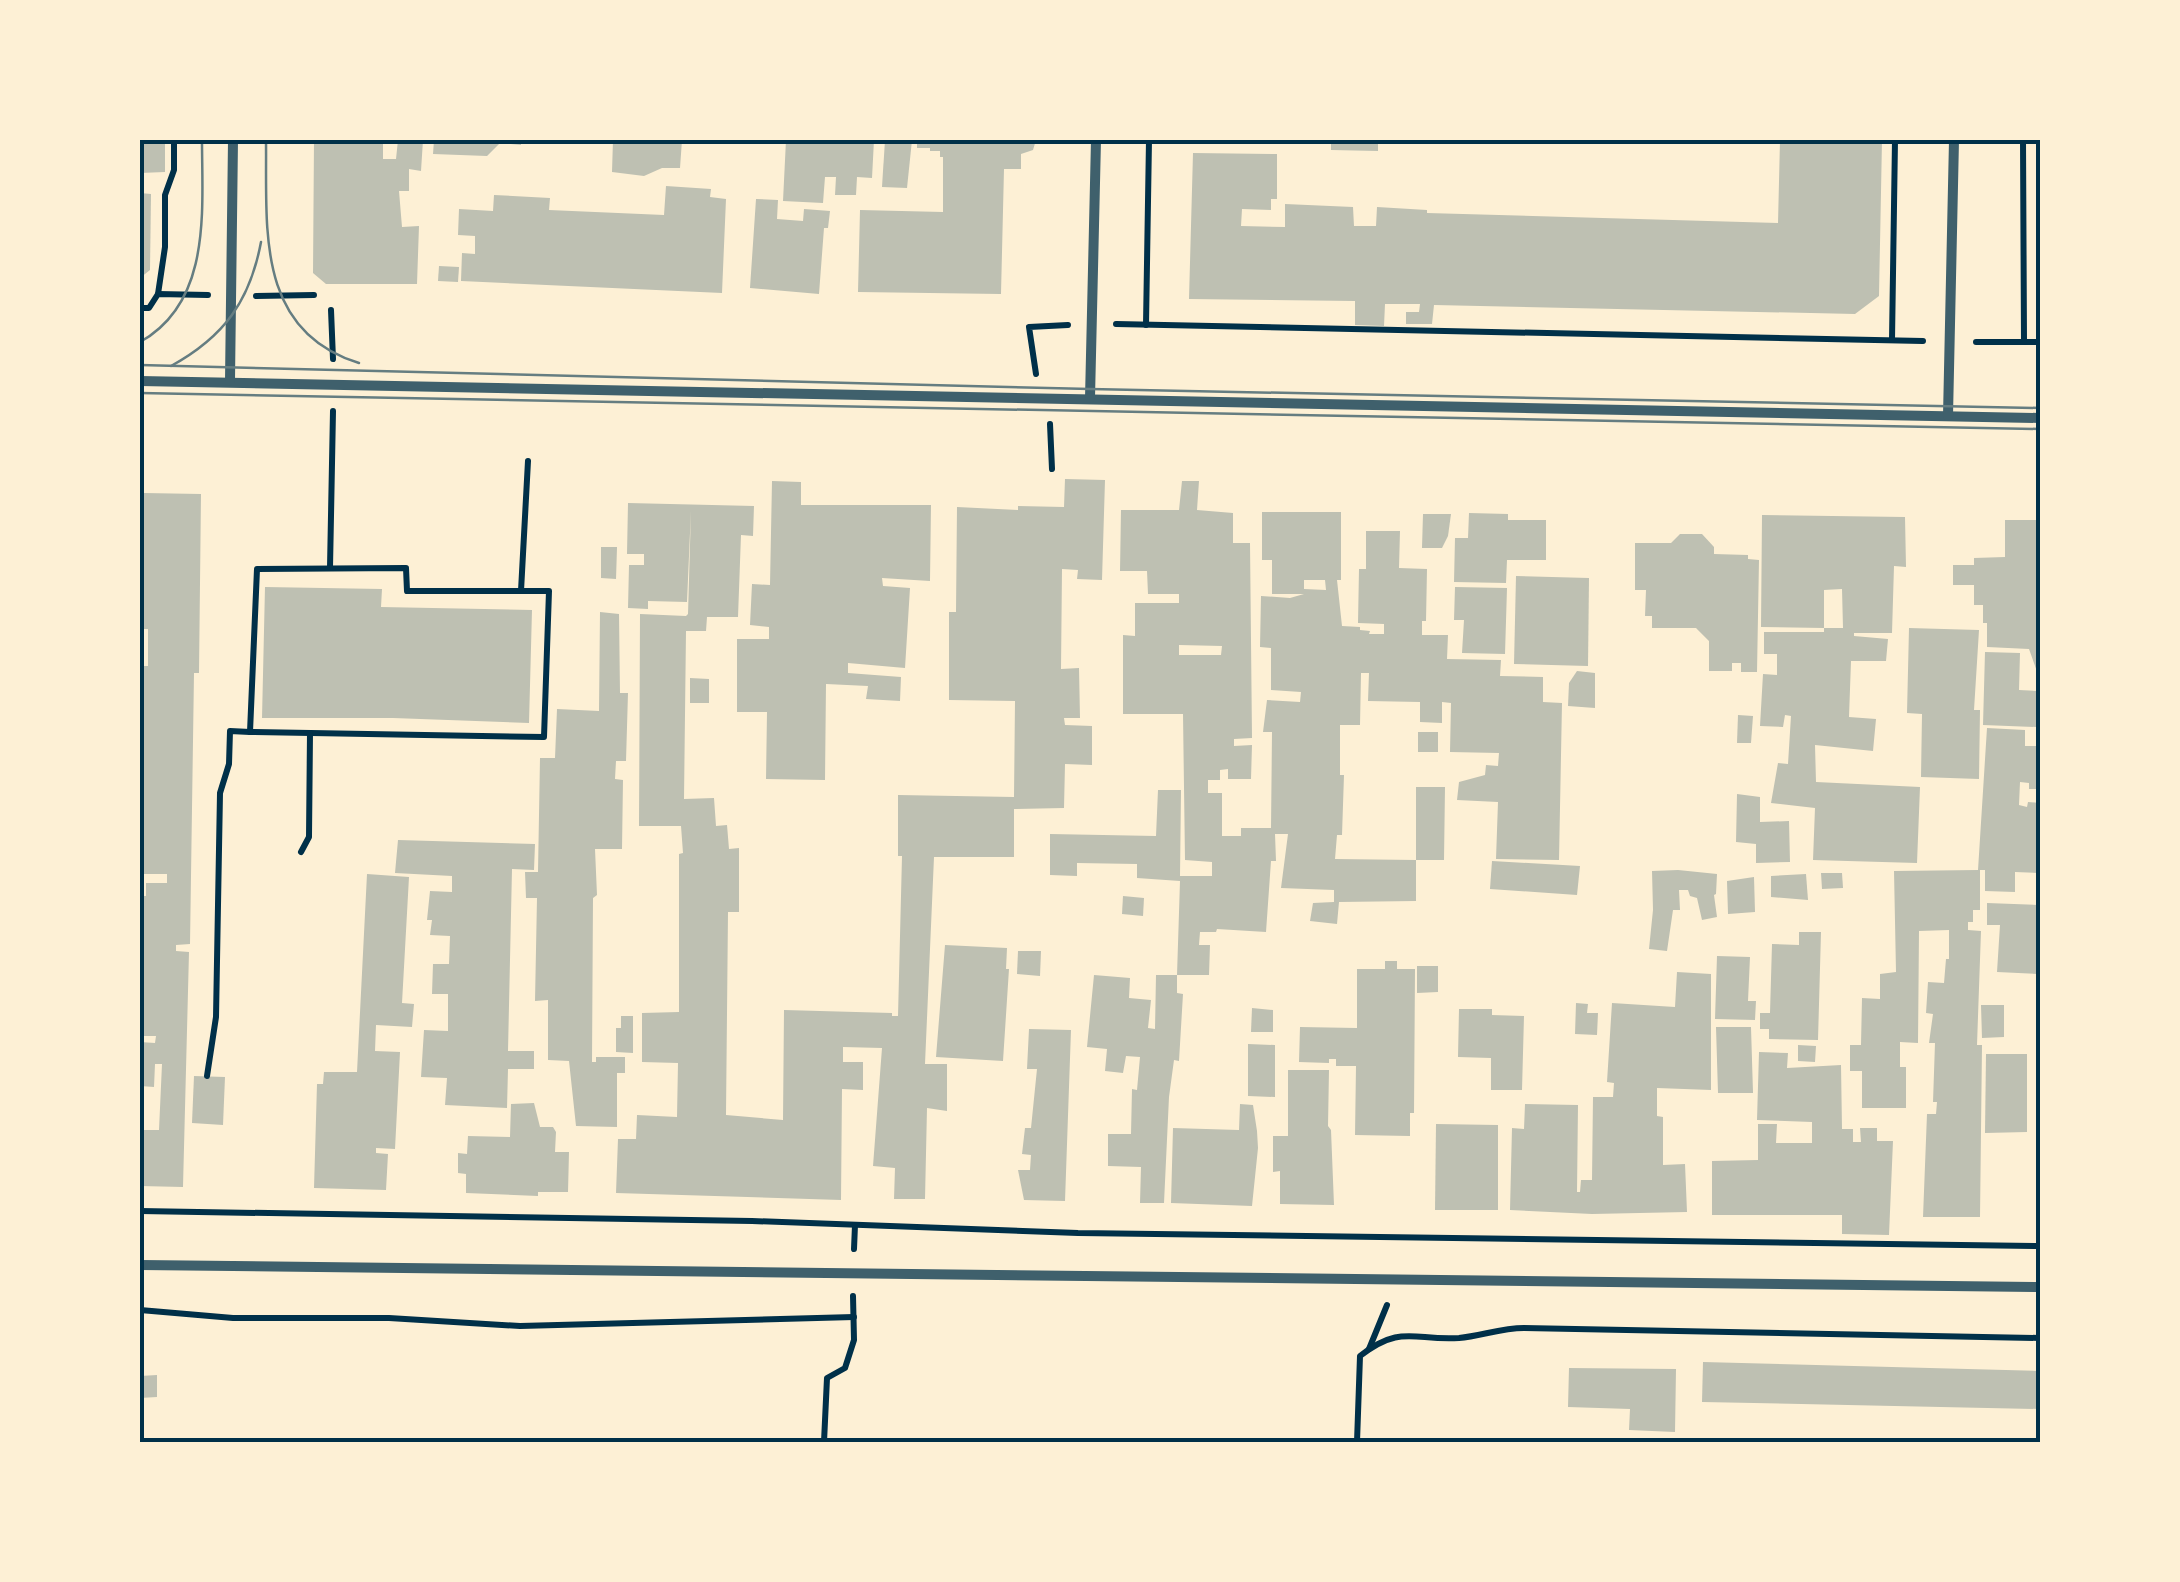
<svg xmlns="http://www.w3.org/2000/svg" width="2180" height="1582" viewBox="0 0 2180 1582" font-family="Bitter,serif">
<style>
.building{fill:#bec0b2;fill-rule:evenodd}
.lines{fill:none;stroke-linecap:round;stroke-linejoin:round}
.path{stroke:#003049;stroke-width:6}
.minor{stroke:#3f606c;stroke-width:10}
.tram{stroke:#657d81;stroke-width:2.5}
.neatline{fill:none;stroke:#003049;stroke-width:4}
</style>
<rect width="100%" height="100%" fill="#fdf0d5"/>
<g class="building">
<path d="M140,140H165V172L140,173Z"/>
<path d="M314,140H383V159H396L398,140H423L421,171L409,169V191H399L402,227L419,226L417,284H326L313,273Z"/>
<path d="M434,140H521V145L500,143L487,156L433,154Z"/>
<path d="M613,140H682L680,168H662L644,176L612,172Z"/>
<path d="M786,140H874L872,178L857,177L856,195H835L836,177H825L823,203L783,201Z"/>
<path d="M885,140H912L907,188L882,187Z"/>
<path d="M917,140H1036L1033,150L1021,154V169H1004L1001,294L858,292L860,210L943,212V157H940V151H930V148H917Z"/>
<path d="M1331,140H1378V151L1331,150Z"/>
<path d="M1780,140H1882L1879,296L1855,314L1434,305L1432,324H1406V312H1419L1420,304H1385L1384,326L1355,325V301L1189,299L1193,153L1277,154V199H1271V210L1242,209L1241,226L1285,227V204L1353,207L1354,226H1376L1377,207L1427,210V213L1778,223Z"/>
<path d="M666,186L711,189L710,197L726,199L722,293L461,281L462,253L475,254V236L458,235L459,209L493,211L494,195L550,198L549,210L664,215Z"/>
<path d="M140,193L151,194L150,270L140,278Z"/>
<path d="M756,199L778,200L777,219L803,221L804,209L830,211L828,228H824L819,294L750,288Z"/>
<path d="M439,266L459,267L458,282L438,281Z"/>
<path d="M1065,479L1105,480L1102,580L1077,579L1078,570L1062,569L1061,669L1079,668L1080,718H1064L1065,725L1092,726V765L1065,764L1064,808L1014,809V857H934L925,1064H947V1111L927,1108L925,1199H894L895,1168L873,1166L882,1048L843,1047V1062H863V1090L842,1089L841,1200L616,1193L618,1139H636L637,1115L677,1117L678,1063L642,1062V1013L679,1012V854L683,853L681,826H639L640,614L686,616L688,614L691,510L687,602L648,601V609L628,608L629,565H644V554H627L628,503L754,506L753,536L741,535L738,617H707L706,631H686L684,799L714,798L716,826L727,825L729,849L739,848V912H728L726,1115L783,1120L784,1010L892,1013V1016H898L902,856H898V795L1014,797L1015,701L949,700V612H956L957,507L1018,510V506L1064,507Z"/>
<path d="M772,481L801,482V505H931L930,581L882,578L883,586L910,588L905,668L848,663V673L901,677L900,701L866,699L868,686L826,684L825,780L766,779L767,712H737V639H769V627L750,625L752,584L770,585Z"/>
<path d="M1182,481H1199L1197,510L1233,513V543H1250L1252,738L1234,739V746L1252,745L1251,779H1228V769L1220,770V780H1208V793H1222V836H1241V828H1271L1272,732H1263L1267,700L1300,702L1301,692L1271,690V648L1260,647L1261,596L1290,598L1304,594H1272V560H1262V512H1341V580H1337L1342,626L1360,627V630L1370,631L1369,634H1384V624L1358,623L1359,569H1366V531H1400L1399,568L1427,569L1426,621H1422V635H1448L1447,659L1501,660L1500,676L1543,677V702L1562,703L1559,860L1496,859L1498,802L1457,800L1459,782L1485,775L1486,765L1498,766L1499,753L1450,752L1451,703L1442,702V723L1420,722V702L1368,701L1369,673H1361L1360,725H1340V775H1344L1342,835H1337L1335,859L1416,860V787H1445L1444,860H1416V901L1339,902L1337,924L1310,921L1313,903L1334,902V890L1281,888L1288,834H1275L1276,861H1271L1266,932L1217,929L1216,932H1200L1199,945H1210L1209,975H1177L1180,881L1137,878V864L1077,863V876L1050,875V834L1156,836L1158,790H1181L1180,876H1212V862L1185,860L1183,714H1123V635L1135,636V603H1179V594H1148L1147,571H1120L1121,510H1179ZM1304,580H1325L1326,590L1304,589ZM1179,645L1222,646L1221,655H1179Z"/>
<path d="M144,493L201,494L199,673H194L190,944L176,945V951L189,952L183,1187L140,1186V1130H159L162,1064H155L154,1087L140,1086V1042L155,1043L156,1036H140V896H146V883H167V874H140V666H148V629H143Z"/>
<path d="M1469,513L1508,514V520H1546V560H1507L1506,583L1454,582L1455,538H1468Z"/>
<path d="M1423,514H1451L1448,536L1442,548H1422Z"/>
<path d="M1762,515L1905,517L1906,567L1894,566L1892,633H1854V636L1888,639L1886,661H1851L1849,717L1876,719L1873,751L1815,745L1816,782L1920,787L1917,863L1813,860L1815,808L1771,803L1778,763L1788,764L1791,716L1785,715L1783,727L1760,726L1763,674L1777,675V654H1764V632H1824V628H1843L1842,589L1824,590V628L1761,627Z"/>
<path d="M2005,520H2040V680L2029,649L1987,647V623H1983V605H1974V585H1953V565H1974V558L2005,557Z"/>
<path d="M1680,534H1702L1714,547V554L1748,555V559L1759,560L1757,672H1741V663H1732V671H1709V641L1696,628H1652V616H1645L1646,590H1635V543H1671Z"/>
<path d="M601,547H617L616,579L601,578Z"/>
<path d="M1516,576L1589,578L1588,666L1514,664Z"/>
<path d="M265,587L382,589L381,607L532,610L529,723L393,718H262Z"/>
<path d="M1455,587L1507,588L1505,654L1462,653L1464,620H1454Z"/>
<path d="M600,612L619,614L620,693H628L626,761H616L615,779L623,780L622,849H595L597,895L593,898L592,1062H596V1057H625V1073H617V1127L576,1126L569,1061L548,1060V1000L535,1001L537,898H526L525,872H538L540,758H555L557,709L599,711Z"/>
<path d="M1909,628L1979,630L1974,710H1980L1979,779L1921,777L1922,714L1907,713Z"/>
<path d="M1985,652L2020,653L2019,690L2039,691L2037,727L1983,725Z"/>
<path d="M1577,671L1595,673V708L1568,706L1569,683Z"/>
<path d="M690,678L709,679V703H690Z"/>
<path d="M1738,715L1753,716L1751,743H1737Z"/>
<path d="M1987,728L2025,730V746H2040V789H2029V783L2020,782L2019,805L2027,807L2028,802L2040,803V873L2015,872V892L1985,891V870H1980V910H1973V922H1968V930L1981,931L1977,1045H1982L1980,1217H1923L1927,1114H1936L1937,1102H1933L1935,1043H1929L1933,1014L1926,1013L1928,982L1944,983L1946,959H1949V930L1919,931L1918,1043L1900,1042V1067H1906V1108H1862V1071H1850V1045H1861L1862,998L1880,999V974L1896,972L1894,871L1978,870Z"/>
<rect x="1418" y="732" width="20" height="20"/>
<path d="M1737,794L1760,797V822L1789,821L1790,862L1756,863V844L1736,842Z"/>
<path d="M398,840L535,844L534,870L512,869L508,1051H534V1069H508L507,1108L445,1105L447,1078L421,1077L424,1030L448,1031V994H432L433,964H449L450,936L430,935L432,920H427L430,891L452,892V876L395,873Z"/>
<path d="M1492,861L1580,866L1577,895L1490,889Z"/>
<path d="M1678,870L1717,874L1716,894L1714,895L1717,917L1702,920L1697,898L1690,896L1688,890H1679L1680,910H1673L1667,951L1649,949L1653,910L1652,871Z"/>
<path d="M1821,873H1842L1843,888L1822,889Z"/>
<path d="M367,874L409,877L402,1003L414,1004L412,1027L376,1025L375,1051L400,1052L395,1149L376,1148V1153L388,1154L386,1190L314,1188L317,1084H323L324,1072H357Z"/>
<path d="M1806,874L1808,900L1771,897V876Z"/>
<path d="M1754,877L1755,912L1728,914L1727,881Z"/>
<path d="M1123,896L1144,898L1143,916L1122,914Z"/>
<path d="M1987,903L2040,905L2038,974L1997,972L2000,925H1987Z"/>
<path d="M1799,932H1821L1818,1040L1769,1039V1029H1760V1013H1770L1772,944L1799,945Z"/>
<path d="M945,945L1007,948L1006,969H1009L1003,1061L936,1057Z"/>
<path d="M1018,951H1041L1040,976L1017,974Z"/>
<path d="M1717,956L1750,957L1748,1001H1756L1755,1020L1715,1019Z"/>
<path d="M1385,961H1397V969H1415L1414,1113H1410V1136L1355,1135L1356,1066H1336V1059H1329V1063L1299,1062L1300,1027L1357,1028V969H1385Z"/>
<path d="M1417,966H1438V992L1417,993Z"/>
<path d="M1677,972L1711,974V1090L1657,1088V1116L1663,1117V1165L1685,1164L1687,1212L1592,1214L1510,1210L1512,1128L1524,1129L1525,1104L1578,1105L1577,1192H1580L1581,1180H1592L1593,1097H1613L1614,1083L1607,1082L1612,1003L1675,1007Z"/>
<path d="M1094,975L1130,978L1129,998L1151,1000L1148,1028L1155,1029L1156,975H1177V993L1183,994L1179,1061L1174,1060L1169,1097L1164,1203H1140L1141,1167L1108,1166V1134H1131L1132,1089L1137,1090L1140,1057L1126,1056L1123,1073L1105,1071L1107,1049L1087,1047Z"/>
<path d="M1576,1003L1588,1004L1587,1013H1598L1597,1035L1575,1034Z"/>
<path d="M1981,1005H2004V1037L1982,1038Z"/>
<path d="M1252,1008L1273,1010V1032H1251Z"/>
<path d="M1459,1009H1492V1015L1524,1016L1522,1090H1491V1058L1458,1057Z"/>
<path d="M621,1016H633V1053L616,1052V1028H621Z"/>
<path d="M1716,1027H1751L1753,1093H1718Z"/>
<path d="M1029,1029L1071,1030L1065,1201L1024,1200L1018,1170H1030L1031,1155L1022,1154L1025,1128H1031L1037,1069H1027Z"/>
<path d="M1248,1044L1275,1045V1097L1248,1096Z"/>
<path d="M1798,1045L1816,1046L1815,1062L1798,1061Z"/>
<path d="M1759,1052L1788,1053L1787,1068L1841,1065L1842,1129H1853V1142H1861L1860,1128H1877V1141H1893L1889,1235L1842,1234V1215H1712V1161L1758,1160V1124H1777L1776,1143H1812V1122L1757,1120Z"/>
<path d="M1986,1054H2027V1132L1985,1133Z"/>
<path d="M1288,1070H1329L1328,1126L1331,1130L1334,1205L1280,1204V1171L1273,1172V1136H1288Z"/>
<path d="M194,1076L225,1077L223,1125L192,1123Z"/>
<path d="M534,1103L540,1127H553L556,1132L555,1152H569L568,1192H538V1196L466,1193V1174L458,1173V1153L467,1154L468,1136L510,1137L511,1104Z"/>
<path d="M1240,1104L1253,1105L1257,1131L1258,1148L1252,1206L1171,1203L1173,1128L1239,1130Z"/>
<path d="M1436,1124L1498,1125V1210H1435Z"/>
<path d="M1703,1362L2040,1371V1409L1702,1402Z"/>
<path d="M1569,1368L1676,1369L1675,1432L1629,1430L1630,1409L1568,1407Z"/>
<path d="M157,1375V1397L140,1398V1376Z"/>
</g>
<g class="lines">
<g class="path">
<path d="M2023,140L2024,342H2040"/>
<path d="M158,294L165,247V195L174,170V140"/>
<path d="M256,296L314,295"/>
<path d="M140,308H149L158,294L208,295"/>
<path d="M331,310L333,359"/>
<path d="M1116,324L1923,341"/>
<path d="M1146,325L1149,140"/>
<path d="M1892,340L1895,140"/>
<path d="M1976,342H2024"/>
<path d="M1036,374L1029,327L1068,325"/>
<path d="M1050,424L1052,469"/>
<path d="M330,568L333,411"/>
<path d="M521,591H549L544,737L250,732L257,569L406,568L407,591H521L528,461"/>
<path d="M301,852L309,837L310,733"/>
<path d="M207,1076L216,1017L220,793L229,764L230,731L250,732"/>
<path d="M140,1211L752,1221L1078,1233L2040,1246"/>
<path d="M854,1249L855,1225"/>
<path d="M140,1310L233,1318H389L520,1326L854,1317"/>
<path d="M1369,1349L1387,1305"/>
<path d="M824,1442L827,1378L845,1368L854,1340L853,1296"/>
<path d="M1357,1442L1360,1356C1401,1324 1414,1341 1459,1338C1481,1336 1501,1328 1524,1328L2040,1338"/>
</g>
<g class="minor">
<path d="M140,381L2040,418"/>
<path d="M230,381L233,140"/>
<path d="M1090,398L1096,140"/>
<path d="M1948,416L1954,140"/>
<path d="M140,1265L2040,1287"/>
</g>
<g class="tram">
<path d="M266,140C267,228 255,331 359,363"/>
<path d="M140,342C212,302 202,210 202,140"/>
<path d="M140,365L1090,389L2040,408"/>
<path d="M171,366C224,337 250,301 261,242"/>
<path d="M140,393L2040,429"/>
</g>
</g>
<rect width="2180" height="1582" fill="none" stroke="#fdf0d5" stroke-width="285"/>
<rect x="142" y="142" width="1896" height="1298" class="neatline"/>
</svg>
